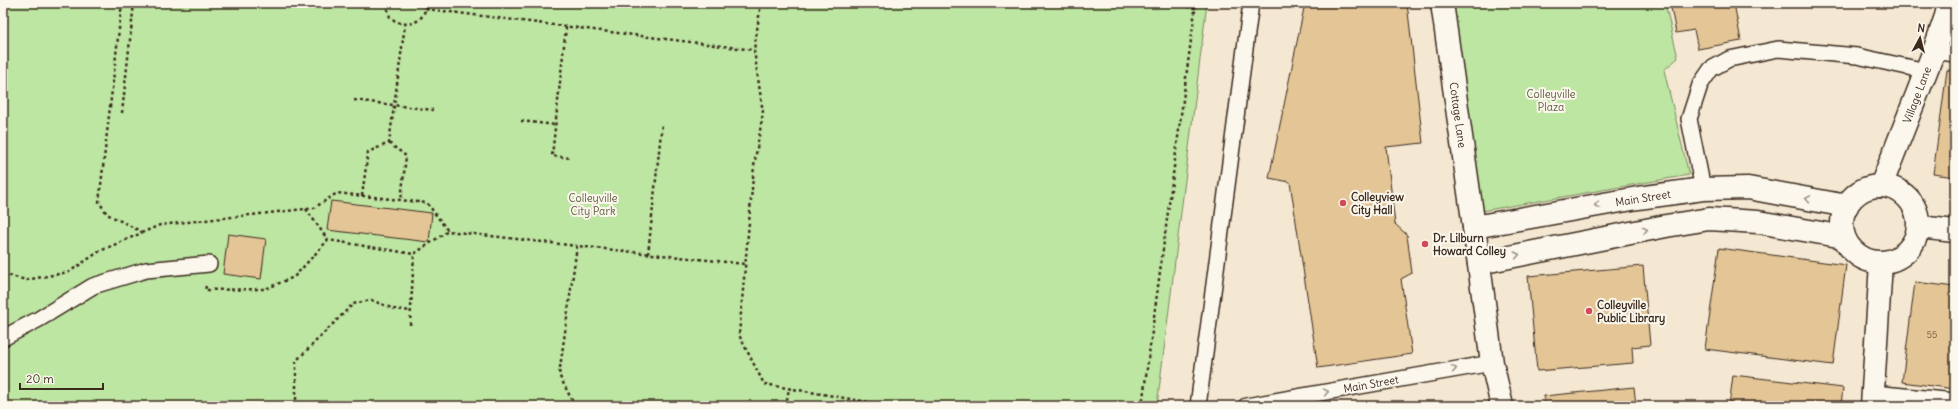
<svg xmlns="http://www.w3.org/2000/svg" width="1958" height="409" viewBox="0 0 1958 409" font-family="Delius,sans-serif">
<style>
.green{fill:#bce6a2;stroke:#7c8860}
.building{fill:#e3c596;stroke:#3b2a1e}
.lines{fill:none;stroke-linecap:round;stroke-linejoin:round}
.service-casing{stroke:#3b2a1e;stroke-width:18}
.pedestrian-casing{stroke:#3b2a1e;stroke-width:25}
.minor-casing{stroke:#3b2a1e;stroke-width:25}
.path{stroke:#3b2a1e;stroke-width:2.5;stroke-dasharray:3 3;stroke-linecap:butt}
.service{stroke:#fbf7ec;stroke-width:15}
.pedestrian{stroke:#fbf7ec;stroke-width:22}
.minor{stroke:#fbf7ec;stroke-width:22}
.oneway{stroke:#9b9085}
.poi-dot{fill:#d1495b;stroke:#fbf7ec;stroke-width:1.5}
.labels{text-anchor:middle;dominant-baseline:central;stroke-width:4;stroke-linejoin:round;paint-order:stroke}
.number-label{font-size:9px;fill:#65513c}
.park-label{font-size:11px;fill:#5b593f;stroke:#fbf7ec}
.street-label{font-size:11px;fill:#3b2a1e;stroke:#fbf7ec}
.poi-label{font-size:11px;font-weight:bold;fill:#3b2a1e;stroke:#fbf7ec;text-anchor:start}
</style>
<rect width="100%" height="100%" fill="#f4e8d2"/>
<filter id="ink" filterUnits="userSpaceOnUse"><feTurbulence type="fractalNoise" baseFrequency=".025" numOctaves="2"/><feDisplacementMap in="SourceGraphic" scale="8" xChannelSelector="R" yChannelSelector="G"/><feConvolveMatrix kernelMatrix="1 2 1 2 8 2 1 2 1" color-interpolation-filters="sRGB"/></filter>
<g filter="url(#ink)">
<g class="green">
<path d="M3,3H1207L1157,406H3Z"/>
<path d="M1464,3H1665L1678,58L1664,70L1689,175L1470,213L1437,8Z"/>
</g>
<g class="building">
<path d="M1305,3H1407L1423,143L1386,147L1395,224L1407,235L1412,273L1401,279L1412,354L1318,368L1290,182L1269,178Z"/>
<path d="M1670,3H1734L1741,41L1698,49L1694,30L1676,33Z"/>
<path d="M1947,70L1955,71V177L1933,174Z"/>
<path d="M331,201L432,213L429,242L327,230Z"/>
<path d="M228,234L266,239L261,279L223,274Z"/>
<path d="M1719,248L1846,265L1833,365L1705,349Z"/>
<path d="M1643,266L1650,345L1632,347L1633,363L1537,371L1528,276Z"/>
<path d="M1915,282L1955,287V389L1902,382Z"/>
<path d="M1733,375L1843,388L1841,406H1729Z"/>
<path d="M1634,387L1636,406H1545L1544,396Z"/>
</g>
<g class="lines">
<g class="service-casing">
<g id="service">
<path d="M1934,51L1955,54"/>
<path d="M1703,189L1689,119L1700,85L1711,69L1729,59L1778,49L1857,56L1926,71"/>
<path d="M3,338L39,319L93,286L146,270L209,264"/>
<path d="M1873,393L1955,401"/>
<path d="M1198,406L1251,3"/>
<path d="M1246,406L1492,363"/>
</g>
</g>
<g class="pedestrian-casing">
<path id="pedestrian" d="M1442,3L1474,227"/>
</g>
<g class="minor-casing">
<g id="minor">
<path d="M1881,186L1934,51L1946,16L1949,3"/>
<circle cx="1880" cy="224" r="38"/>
<path d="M1919,227L1955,231"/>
<path d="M1479,263L1666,226L1709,219L1758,222L1844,237"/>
<path d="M1502,406L1492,363L1474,227L1638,198L1703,189L1748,188L1847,206"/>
<path d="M1872,406L1881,263"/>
</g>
</g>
<g class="path">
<path d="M122,3L99,202L107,214L142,232"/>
<path d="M377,3L386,4"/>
<path d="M386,3L390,17C404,30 426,24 426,3"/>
<path d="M761,3L754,50L763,113L754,166L739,335L764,384L891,406"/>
<path d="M1157,3L1196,8"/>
<path d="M3,8L8,3"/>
<path d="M426,9L754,50"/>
<path d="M566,27L552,156L571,158"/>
<path d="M354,100L433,110"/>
<path d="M122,113L134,3"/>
<path d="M521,121L556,125"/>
<path d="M389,143L406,156L401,200"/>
<path d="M362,196L368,152L389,143L405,25"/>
<path d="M306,209L328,240L414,254L448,231"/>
<path d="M648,254L662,123"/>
<path d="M3,274L26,280L69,272L100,251L160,225L314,208L337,193L427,203L448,231L577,246"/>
<path d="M206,286L205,290L265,289L294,277L328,240"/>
<path d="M410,325L414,254"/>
<path d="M296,406V361L353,304L371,300L394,309L411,311"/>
<path d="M575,406L559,375L577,246L745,264"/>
<path d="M786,406L789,388"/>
<path d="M1142,406L1196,3"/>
</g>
<use href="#service" class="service"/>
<use href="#pedestrian" class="pedestrian"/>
<use href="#minor" class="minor"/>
</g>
<defs><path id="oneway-chevron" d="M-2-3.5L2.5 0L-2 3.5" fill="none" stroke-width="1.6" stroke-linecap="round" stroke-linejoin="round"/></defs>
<g class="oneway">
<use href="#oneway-chevron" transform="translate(1808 199) rotate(-170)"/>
<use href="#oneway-chevron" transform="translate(1597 205) rotate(170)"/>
<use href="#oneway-chevron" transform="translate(1645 230) rotate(-11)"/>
<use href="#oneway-chevron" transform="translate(1517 255) rotate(-11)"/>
<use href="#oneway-chevron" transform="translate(1454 369) rotate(-10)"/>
<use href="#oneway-chevron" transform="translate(1326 392) rotate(-10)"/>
</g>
</g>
<g class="poi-dot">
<circle cx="1343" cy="203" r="4"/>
<circle cx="1425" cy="244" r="4"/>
<circle cx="1589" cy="311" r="4"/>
</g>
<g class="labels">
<g class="number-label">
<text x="1932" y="334">55</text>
</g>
<g class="park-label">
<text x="1551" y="94">Colleyville<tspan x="1551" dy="13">Plaza</tspan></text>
<text x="593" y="198">Colleyville<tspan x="593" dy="13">City Park</tspan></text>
</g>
<g class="street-label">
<text transform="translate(1917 95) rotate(-69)">Village Lane</text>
<text transform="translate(1458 115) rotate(82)">Cottage Lane</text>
<text transform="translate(1643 198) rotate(-9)">Main Street</text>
<text transform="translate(1371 384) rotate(-10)">Main Street</text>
</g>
<g class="poi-label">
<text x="1351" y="197">Colleyview<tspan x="1351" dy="13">City Hall</tspan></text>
<text x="1433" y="238">Dr. Lilburn<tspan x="1433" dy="13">Howard Colley</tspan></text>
<text x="1597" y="305">Colleyville<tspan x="1597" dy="13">Public Library</tspan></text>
</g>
</g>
<rect width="1958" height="409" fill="none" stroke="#fbf7ec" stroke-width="16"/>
<rect x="8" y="8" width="1942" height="393" fill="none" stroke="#3b2a1e" stroke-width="1.5" filter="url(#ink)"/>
<g transform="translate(1920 38) rotate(7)" stroke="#fbf7ec" stroke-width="3" paint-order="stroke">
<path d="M0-3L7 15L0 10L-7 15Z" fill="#3b2a1e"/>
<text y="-6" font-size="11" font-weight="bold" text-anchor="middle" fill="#3b2a1e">N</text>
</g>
<path d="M20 383v6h83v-6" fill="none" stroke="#3b2a1e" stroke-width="2"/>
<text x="26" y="383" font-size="12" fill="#3b2a1e" stroke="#fbf7ec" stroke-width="3" paint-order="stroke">20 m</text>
</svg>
